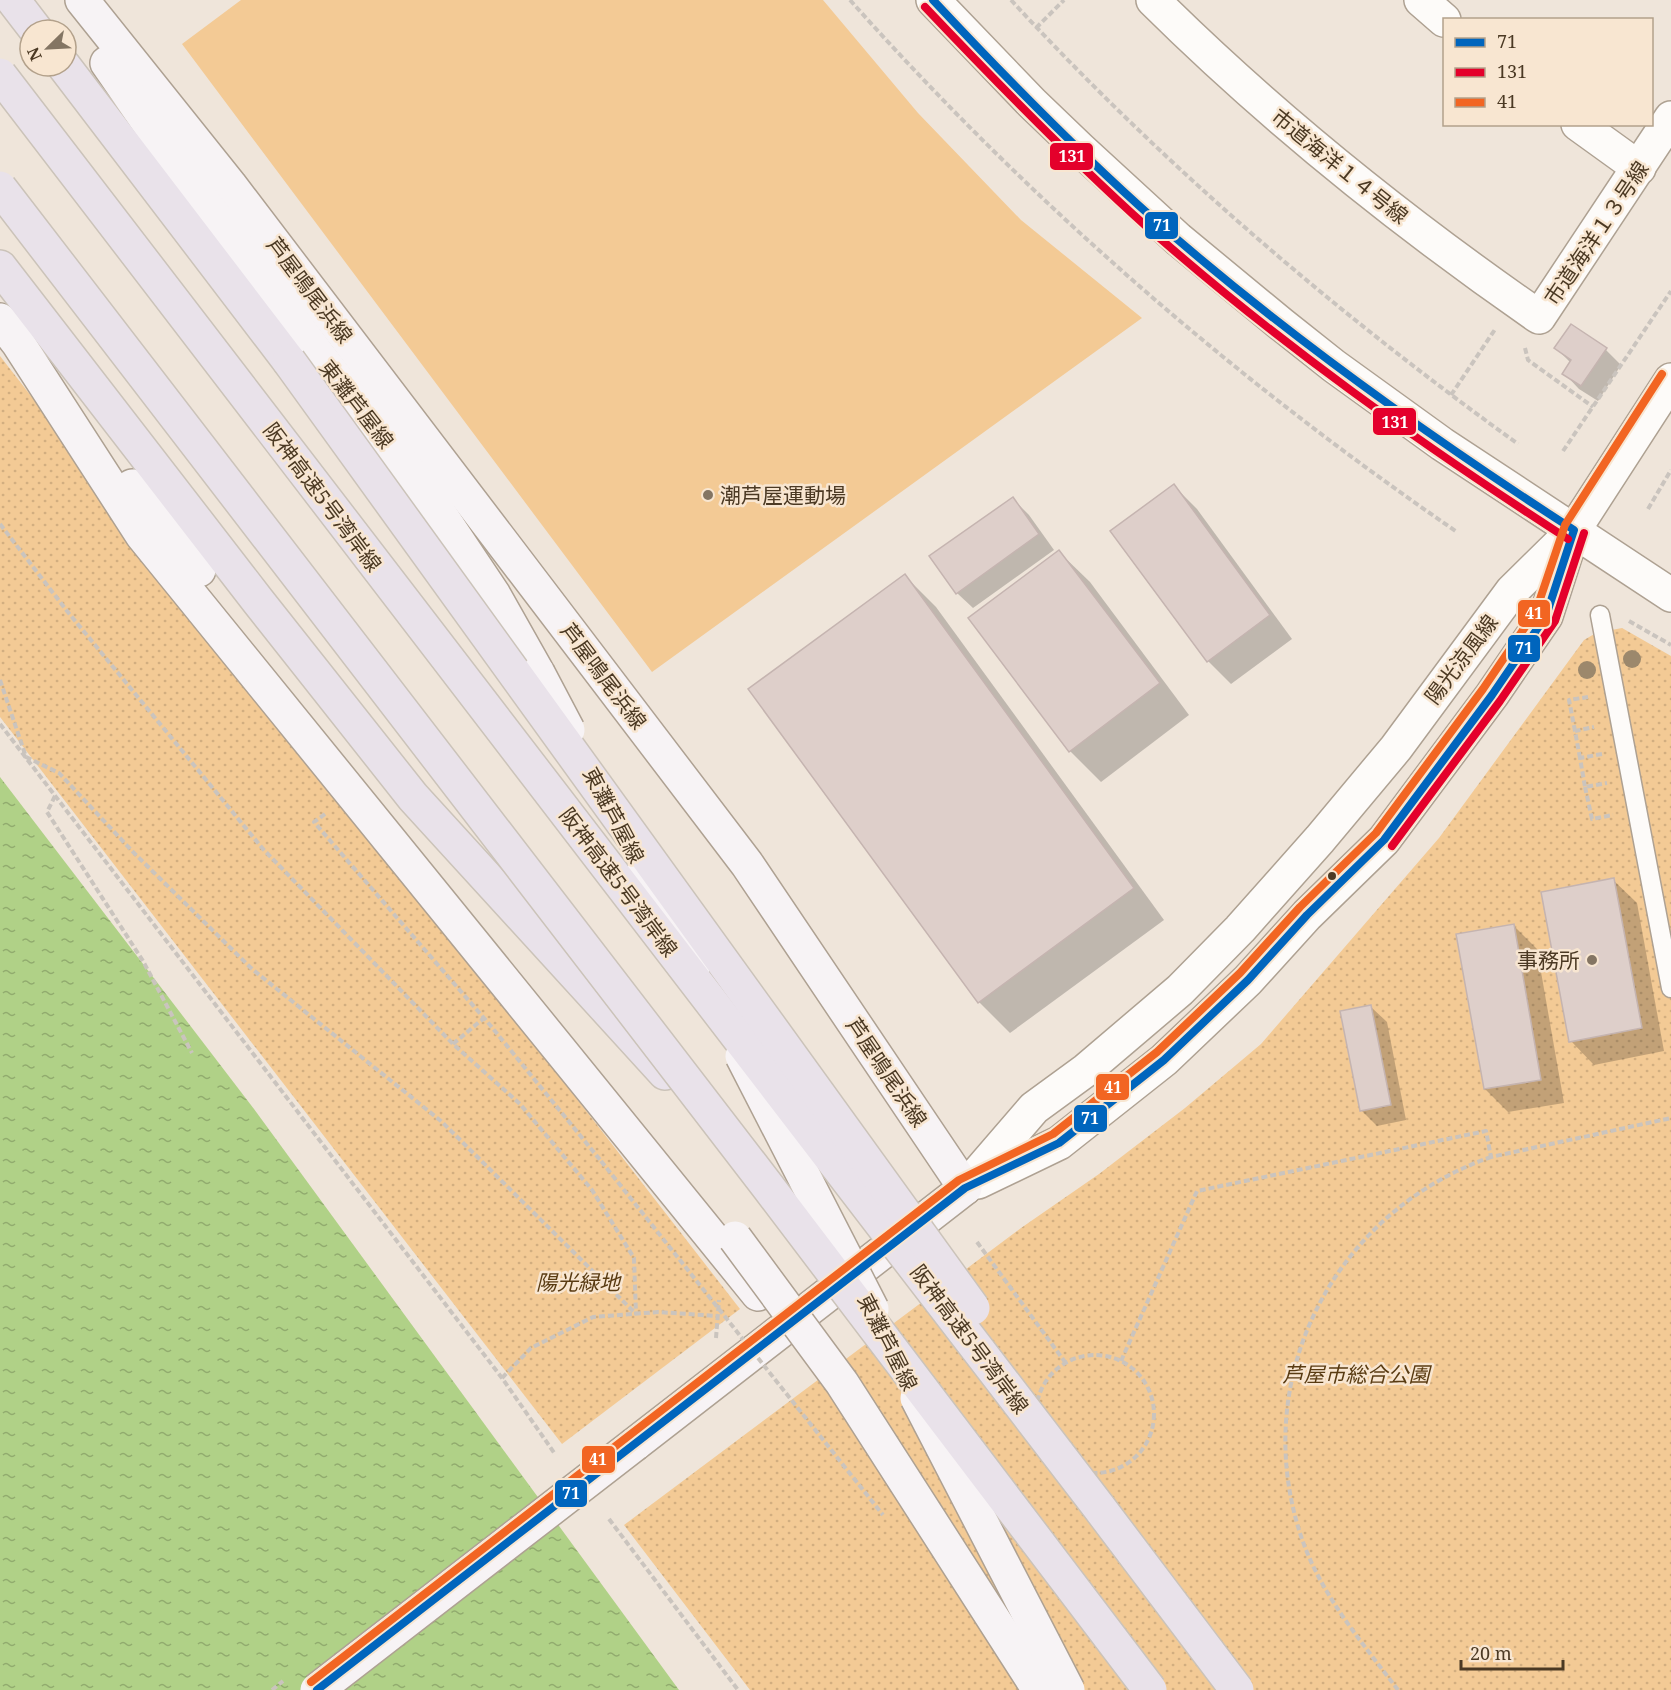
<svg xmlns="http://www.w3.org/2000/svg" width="1671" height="1690" viewBox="0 0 1671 1690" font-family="'Noto Serif','Noto Sans JP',serif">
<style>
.grass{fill:#f3ca95}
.park{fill:url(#park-dots)}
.water{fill:url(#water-ripples)}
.shadow{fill:#0003}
.building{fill:#decfca;stroke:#c5b4b0;stroke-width:1.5}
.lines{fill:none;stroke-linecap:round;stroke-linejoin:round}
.service-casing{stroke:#aea192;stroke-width:21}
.minor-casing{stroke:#aea192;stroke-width:36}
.tertiary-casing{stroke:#aea192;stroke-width:36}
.secondary-casing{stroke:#aea192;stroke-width:36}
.motorway-casing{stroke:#cbc3b9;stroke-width:36}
.path{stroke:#cac4be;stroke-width:4;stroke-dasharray:6 3;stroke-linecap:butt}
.service{stroke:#fdfbf9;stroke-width:18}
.minor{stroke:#fdfbf9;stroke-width:33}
.tertiary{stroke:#fdfbf9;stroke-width:33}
.secondary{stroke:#f7f3f5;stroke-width:33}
.motorway{stroke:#e9e2ea;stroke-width:33}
.secondary-bridge-casing{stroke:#aea192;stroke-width:36;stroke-linecap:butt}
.motorway-bridge-casing{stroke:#cbc3b9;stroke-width:36;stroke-linecap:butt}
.path-bridge{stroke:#cac4be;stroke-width:4;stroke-dasharray:6 3;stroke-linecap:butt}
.secondary-bridge{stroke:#f7f3f5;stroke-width:33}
.motorway-bridge{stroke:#e9e2ea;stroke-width:33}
.bus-1-casing{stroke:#f8e6d1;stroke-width:12}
.bus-2-casing{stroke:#f8e6d1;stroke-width:12}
.bus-3-casing{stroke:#f8e6d1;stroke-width:12}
.bus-1{stroke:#0065bd;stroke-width:8}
.bus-2{stroke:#e4002b;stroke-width:8}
.bus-3{stroke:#f26522;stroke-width:8}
.tree{fill:#9c886c}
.poi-dot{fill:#847563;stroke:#f8e6d1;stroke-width:2}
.bus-dot{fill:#4b3923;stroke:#f8e6d1;stroke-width:2}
.labels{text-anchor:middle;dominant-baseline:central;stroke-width:5;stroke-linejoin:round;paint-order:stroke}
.street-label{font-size:21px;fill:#4b3923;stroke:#f8e6d1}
.poi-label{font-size:21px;fill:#4b3923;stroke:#f8e6d1;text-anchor:start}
.park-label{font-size:21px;font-style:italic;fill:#593b12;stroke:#f8e6d1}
.line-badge{stroke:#f8e6d1;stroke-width:2}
.badge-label{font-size:16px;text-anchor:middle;font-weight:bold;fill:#fff}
</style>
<defs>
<pattern id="park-dots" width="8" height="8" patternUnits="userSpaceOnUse" patternTransform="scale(1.5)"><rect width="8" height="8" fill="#f3ca95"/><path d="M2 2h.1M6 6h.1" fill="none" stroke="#d2ae80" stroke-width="1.8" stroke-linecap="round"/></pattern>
<pattern id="water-ripples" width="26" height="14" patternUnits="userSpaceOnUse" patternTransform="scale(1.5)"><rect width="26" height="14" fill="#b0d187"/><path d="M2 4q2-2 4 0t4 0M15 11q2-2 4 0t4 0" fill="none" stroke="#91ab6e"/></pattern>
</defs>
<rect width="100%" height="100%" fill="#efe5da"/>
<path class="grass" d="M241,0H823L918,113L1021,220L1142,318L652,672L182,44Z"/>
<g class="park">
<path d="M0,356L740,1309L562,1444L0,717Z"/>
<path d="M1622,628L1671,656V1690H750L624,1525L1021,1228L1099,1174L1185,1108L1261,1044L1439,838L1584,640L1596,633Z"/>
</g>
<path class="water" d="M0,777L254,1109L679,1690H0Z"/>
<g class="shadow">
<path d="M1556,348L1606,350L1621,365L1598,401L1579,389L1564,373L1571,363Z"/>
<path d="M1174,486L1197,509L1292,639L1231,684L1208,661Z"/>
<path d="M1013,499L1029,515L1054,550L973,608L957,593Z"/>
<path d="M1059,552L1090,582L1189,715L1101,782L1070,751Z"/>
<path d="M905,576L936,607L1164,920L1010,1033L979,1002L751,690Z"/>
<path d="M1613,880L1637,903L1664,1051L1594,1065L1571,1041Z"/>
<path d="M1513,925L1537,949L1564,1103L1508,1112L1485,1089Z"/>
<path d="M1371,1007L1387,1022L1406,1120L1377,1126L1361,1110Z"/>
</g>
<g class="building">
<path d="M1571,324L1607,348L1581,386L1562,374L1571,360L1554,348Z"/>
<path d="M1174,484L1270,615L1207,662L1110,531Z"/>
<path d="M1013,497L1039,534L956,594L929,556Z"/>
<path d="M1059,550L1160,683L1069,752L968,618Z"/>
<path d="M905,574L1134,888L978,1003L748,689Z"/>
<path d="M1614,878L1642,1028L1569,1042L1541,892Z"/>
<path d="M1514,924L1541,1080L1484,1089L1456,934Z"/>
<path d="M1371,1005L1391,1105L1360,1111L1340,1011Z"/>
</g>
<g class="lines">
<g class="service-casing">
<path id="service" d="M1600,615L1671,988"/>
</g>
<g class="minor-casing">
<g id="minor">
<path d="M1153,0C1272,118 1402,222 1539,317L1671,118"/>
<path d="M1421,0L1444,20"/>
<path d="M1578,124L1639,168"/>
</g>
</g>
<g class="tertiary-casing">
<g id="tertiary">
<path d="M933,0L1032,103L1080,149L1178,239L1281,324L1334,366L1442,444L1671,595"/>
<path d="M978,1182L1059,1143L1164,1060L1248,980L1307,915L1384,840L1492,695L1546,616L1572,535"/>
<path d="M965,1188L1034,1108L1086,1070L1180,990L1240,929L1320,839L1396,748L1512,591L1574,530L1671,380"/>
</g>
</g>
<g class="secondary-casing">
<g id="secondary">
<path d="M82,0L230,185L747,864L965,1188L635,1444"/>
<path d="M107,63L189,182L320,357L428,496L494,595L538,673"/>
<path d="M0,320L18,343L142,535L758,1294"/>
<path d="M132,486L199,570"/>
</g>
</g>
<g class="motorway-casing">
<g id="motorway">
<path d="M13,0L36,30"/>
<path d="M64,66L289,361"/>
<path d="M0,267L258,601L413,797L665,1073"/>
</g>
</g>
<g class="path">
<path d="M850,0C1030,202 1234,379 1457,532"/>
<path d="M1011,0C1164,166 1335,312 1518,444"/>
<path d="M1036,28L1064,0"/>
<path d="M1525,348L1528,360L1593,407"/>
<path d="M1451,395L1496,328"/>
<path d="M1563,451L1671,291"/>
<path d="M1648,509L1671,470"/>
<path d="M0,524L67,611L263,849L453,1044L520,1104L592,1190L634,1258L636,1314"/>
<path d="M1629,621L1671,645"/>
<path d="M0,680L26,757L59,773L134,853L252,969L441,1121L636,1314"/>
<path d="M0,724L502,1378L555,1454"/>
<path d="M1575,731L1569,700L1588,697"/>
<path d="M1602,754L1580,758L1585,787L1607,783"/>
<path d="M1580,758L1575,731L1594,727"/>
<path d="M1585,787L1592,819L1613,815"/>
<path d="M55,796L47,812L143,961L192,1053"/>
<path d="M325,814L314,822L490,1025L601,1161"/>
<path d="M453,1044L484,1018"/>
<path d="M977,1242L1065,1362"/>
<path d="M716,1338L719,1300"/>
<circle cx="1095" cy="1414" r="59"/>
<path d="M1121,1361L1197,1191L1486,1131L1491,1157L1671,1118"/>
<path d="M502,1378L531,1348L593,1317L658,1312L718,1316"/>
<path d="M609,1519L738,1690"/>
<path d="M1398,1690C1361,1641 1319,1593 1300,1533C1249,1375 1336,1211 1491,1157"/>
</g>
<use href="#service" class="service"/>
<use href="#minor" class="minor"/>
<use href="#tertiary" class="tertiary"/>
<use href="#secondary" class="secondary"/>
<use href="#motorway" class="motorway"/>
<g class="secondary-bridge-casing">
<g id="secondary-bridge">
<path d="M538,673L568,730"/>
<path d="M644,870L694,965"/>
<path d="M742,1056L872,1309"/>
<path d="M735,1238L842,1383L1039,1690"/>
<path d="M917,1398L1068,1690"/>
<path d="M317,1690L635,1444"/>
</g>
</g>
<g class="motorway-bridge-casing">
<g id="motorway-bridge">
<path d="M0,75L1098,1506L1237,1690"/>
<path d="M0,188L769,1188L1150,1690"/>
<path d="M289,361L973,1308"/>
</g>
</g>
<g class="path-bridge">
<path d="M601,1161L883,1515"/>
<path d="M272,1690L283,1681"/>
</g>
<use href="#secondary-bridge" class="secondary-bridge"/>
<use href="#motorway-bridge" class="motorway-bridge"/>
<g class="bus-1-casing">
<path id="bus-1" d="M317,1690L965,1188L1059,1143L1164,1060L1248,980L1307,915L1384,840L1492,695L1546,616L1574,530C1428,436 1286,335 1155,220C1077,151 1004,76 933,0"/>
</g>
<g class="bus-2-casing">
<g id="bus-2">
<path d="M925,7C997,83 1069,157 1147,227C1278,343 1421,444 1568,539"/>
<path d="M1392,846L1500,701L1555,621L1584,533"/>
</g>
</g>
<g class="bus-3-casing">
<path id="bus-3" d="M311,1682L959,1180L1053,1134L1157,1052L1240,973L1300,907L1376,833L1483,689L1536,611L1565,525L1662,374"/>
</g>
<use href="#bus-1" class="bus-1"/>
<use href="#bus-2" class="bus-2"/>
<use href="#bus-3" class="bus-3"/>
</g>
<g class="tree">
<circle cx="1632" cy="659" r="9"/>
<circle cx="1587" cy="670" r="9"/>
</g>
<g class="poi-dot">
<circle cx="708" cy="495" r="6"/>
<circle cx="1592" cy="960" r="6"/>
</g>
<circle class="bus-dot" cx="1332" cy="876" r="5"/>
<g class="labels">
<g class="street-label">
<text transform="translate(1340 166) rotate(39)">市道海洋１４号線</text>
<text transform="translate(1596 233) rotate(-56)">市道海洋１３号線</text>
<text transform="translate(310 290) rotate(53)">芦屋鳴尾浜線</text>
<text transform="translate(357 404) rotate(52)">東灘芦屋線</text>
<text transform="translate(323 497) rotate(53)">阪神高速5号湾岸線</text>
<text transform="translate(1461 659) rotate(-53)">陽光涼風線</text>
<text transform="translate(604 676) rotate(53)">芦屋鳴尾浜線</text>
<text transform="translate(614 815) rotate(62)">東灘芦屋線</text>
<text transform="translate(619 882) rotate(53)">阪神高速5号湾岸線</text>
<text transform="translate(887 1072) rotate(56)">芦屋鳴尾浜線</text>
<text transform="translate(970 1339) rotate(53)">阪神高速5号湾岸線</text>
<text transform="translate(888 1342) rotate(63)">東灘芦屋線</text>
</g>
<g class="poi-label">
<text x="720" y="495">潮芦屋運動場</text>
<text x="1580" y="960" text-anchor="end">事務所</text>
</g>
<g class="park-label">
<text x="578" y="1282">陽光緑地</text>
<text x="1356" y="1374">芦屋市総合公園</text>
</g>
</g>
<g class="line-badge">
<rect x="1049" y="142" width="45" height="29" rx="6" fill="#e4002b"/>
<rect x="1144" y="211" width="35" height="29" rx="6" fill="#0065bd"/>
<rect x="1372" y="407" width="45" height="29" rx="6" fill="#e4002b"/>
<rect x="1517" y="599" width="34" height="29" rx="6" fill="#f26522"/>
<rect x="1507" y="634" width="34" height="29" rx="6" fill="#0065bd"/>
<rect x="1095" y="1073" width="35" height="28" rx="6" fill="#f26522"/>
<rect x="1073" y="1104" width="35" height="29" rx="6" fill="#0065bd"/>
<rect x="581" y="1445" width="35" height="29" rx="6" fill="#f26522"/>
<rect x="554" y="1479" width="34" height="29" rx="6" fill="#0065bd"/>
</g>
<g class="badge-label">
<text x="1072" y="162">131</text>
<text x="1162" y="231">71</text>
<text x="1395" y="428">131</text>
<text x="1534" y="619">41</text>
<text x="1524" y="654">71</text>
<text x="1113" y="1093">41</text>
<text x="1090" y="1124">71</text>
<text x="598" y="1465">41</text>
<text x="571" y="1499">71</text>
</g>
<rect x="1443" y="18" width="210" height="108" fill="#f8e6d1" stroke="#b3a18b" stroke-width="1.5"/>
<rect x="1455" y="38" width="30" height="9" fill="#0065bd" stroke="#b3a18b" stroke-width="1.5"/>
<text x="1497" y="48" font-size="18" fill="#4b3923">71</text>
<rect x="1455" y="68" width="30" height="9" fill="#e4002b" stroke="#b3a18b" stroke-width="1.5"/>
<text x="1497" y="78" font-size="18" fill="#4b3923">131</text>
<rect x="1455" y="98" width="30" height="9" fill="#f26522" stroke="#b3a18b" stroke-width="1.5"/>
<text x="1497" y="108" font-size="18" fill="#4b3923">41</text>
<g transform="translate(48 48) rotate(246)"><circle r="28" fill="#f8e6d1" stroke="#b3a18b" stroke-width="1.5"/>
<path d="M0-4.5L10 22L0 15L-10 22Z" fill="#847563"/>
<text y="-9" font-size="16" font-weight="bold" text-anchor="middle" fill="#4b3923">N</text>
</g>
<path d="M1461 1660v9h102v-9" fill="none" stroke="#4b3923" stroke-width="3"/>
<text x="1470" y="1660" font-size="18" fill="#4b3923" stroke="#f8e6d1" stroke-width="4.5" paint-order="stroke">20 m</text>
</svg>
